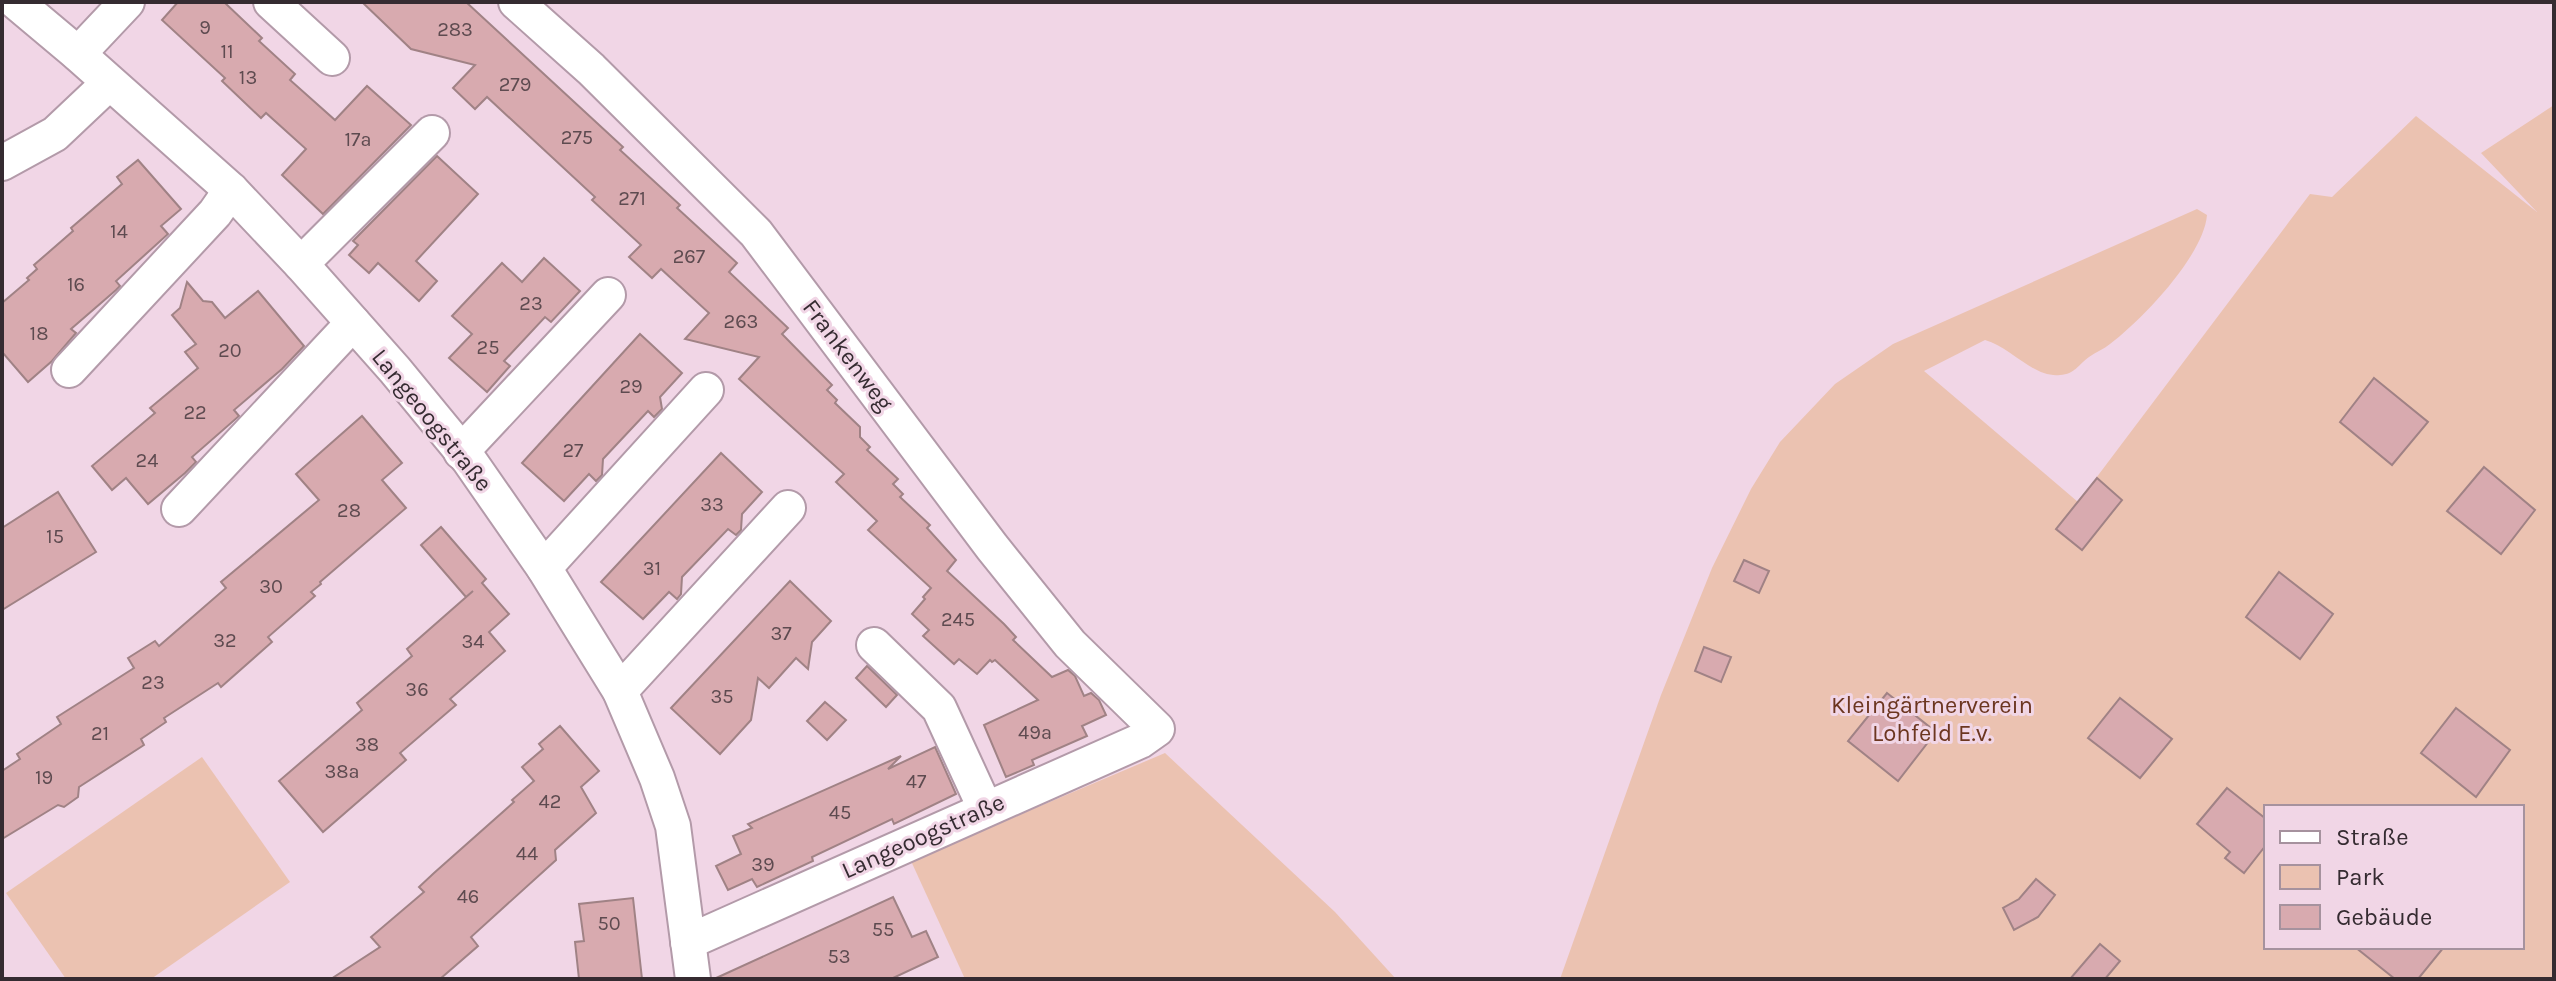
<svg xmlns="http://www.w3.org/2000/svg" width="2556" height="981" viewBox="0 0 2556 981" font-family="Karla,sans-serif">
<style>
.green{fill:#ebc2b1;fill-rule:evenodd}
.building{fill:#d8aaaf;stroke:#a08285;stroke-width:2}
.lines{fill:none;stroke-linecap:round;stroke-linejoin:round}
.minor-casing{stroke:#b39aa9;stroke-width:38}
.minor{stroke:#fff;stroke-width:34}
.labels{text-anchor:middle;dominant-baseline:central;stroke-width:6;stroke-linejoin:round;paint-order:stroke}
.number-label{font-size:20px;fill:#5e4b50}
.street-label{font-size:24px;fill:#352b31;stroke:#f1d6e6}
.park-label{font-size:24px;fill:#6c3620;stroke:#f1d6e6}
</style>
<rect width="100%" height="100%" fill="#f1d6e6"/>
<g class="green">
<path d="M2554,105V979H1560L1661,695L1712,568L1751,489L1780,442L1835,384L1893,344L2197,209L2207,215C2204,255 2142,320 2110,344C2104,349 2096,352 2089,357C2078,365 2075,374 2060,375C2033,378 2011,347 1985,340L1924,371L2078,502L2310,194L2332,197L2416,116L2537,212L2481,153ZM2266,807H2522V947H2266Z"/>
<path d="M1165,753L1335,912L1396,979H965L911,861Z"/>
<path d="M202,757L290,882L151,979H66L6,893Z"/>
</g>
<g class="building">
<path d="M178,2H224L262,38L259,41L295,74L290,80L335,120L367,86L411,125L323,214L282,175L306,149L266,113L261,118L222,81L225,78L162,20Z"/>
<path d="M362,2H466L623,147L620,150L680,205L677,208L737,263L729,272L788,328L782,334L832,385L827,390L837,400L835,403L860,427V437L870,447L867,450L898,479L893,484L903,494L900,497L930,525L927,528L956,560L947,571L1004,624L1016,637L1013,640L1052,677L1068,670L1075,676L1084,696L1091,693L1099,700L1106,715L1082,726L1087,736L1032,760L1034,765L1006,777L984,725L1038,700L995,660L992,662L990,660L977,674L959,659L954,664L923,636L929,630L912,614L925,599L923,597L931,588L868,530L877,521L836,482L844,474L739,379L759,357L685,339L709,313L661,269L652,278L629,257L641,245L592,200L595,197L487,97L475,109L453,88L475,65L411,49Z"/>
<path d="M437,156L478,194L416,261L437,281L419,301L378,263L369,273L349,255L358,245L353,241Z"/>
<path d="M138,160L181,209L161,226L168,234L116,281L120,286L116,290L71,329L76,333L52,361L28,382L2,352V303L29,280L27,278L37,269L34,265L73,231L71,228L122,184L117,177Z"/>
<path d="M544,258L580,291L551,322L545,317L504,361L510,366L487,392L449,358L472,334L452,316L502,263L522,282Z"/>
<path d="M187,282L203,301L212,302L225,318L258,291L304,346L282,369L234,410L239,416L192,457L196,462L185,473L148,504L126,478L112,490L92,466L155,413L150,408L198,368L185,352L196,344L172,315L180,308Z"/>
<path d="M640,334L682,373L660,397L662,409L654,417L648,411L603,459L602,475L596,481L589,474L564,501L522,463Z"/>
<path d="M2374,378L2428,422L2392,465L2340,422Z"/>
<path d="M362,416L402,463L382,480L406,508L320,582L321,584L311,592L315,596L268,637L272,642L221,687L218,683L164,718L166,722L141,739L144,745L79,787L78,797L64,807L58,805L2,839V771L20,759L17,754L61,724L57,717L134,668L128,658L155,641L159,646L226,588L221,582L319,500L296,474Z"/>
<path d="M721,453L762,492L742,514L741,530L736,535L728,529L682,577L681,594L677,599L669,592L643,619L601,582Z"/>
<path d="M2484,467L2535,510L2501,554L2447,511Z"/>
<path d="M2097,478L2122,500L2082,550L2056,529Z"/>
<path d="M58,492L96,552L2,610V528Z"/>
<path d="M441,527L486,579L482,583L509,614L489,632L505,651L450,699L456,705L400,753L406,760L323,832L279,781L362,710L357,703L412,656L407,649L473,591L466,597L421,545Z"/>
<path d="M1744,560L1769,571L1759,593L1734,581Z"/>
<path d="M2279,572L2333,614L2300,659L2246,617Z"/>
<path d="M790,581L831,621L812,642L808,669L796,658L769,688L758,678L751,720L720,754L671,708Z"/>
<path d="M1704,647L1731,657L1721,682L1695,671Z"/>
<path d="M867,666L897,695L886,707L856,678Z"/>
<path d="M1887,693L1936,732L1898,781L1848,741Z"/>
<path d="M2120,698L2172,739L2140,778L2088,738Z"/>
<path d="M825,702L846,720L827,740L807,721Z"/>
<path d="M2456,708L2510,750L2476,797L2421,753Z"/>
<path d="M560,726L599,771L581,787L596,813L555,850L556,860L471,937L478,946L440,979H331L380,947L371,937L424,892L419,887L434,873L514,802L512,800L534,781L522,767L543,749L539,744Z"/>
<path d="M935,747L956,794L894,824L892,819L812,857L813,861L757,887L752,879L728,890L716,866L741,854L733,836L752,828L748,824L901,756L888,769Z"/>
<path d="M2227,788L2266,819V845L2244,873L2225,858L2230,852L2197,824Z"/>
<path d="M2036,879L2055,895L2038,917L2014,930L2003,908L2019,899Z"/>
<path d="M893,897L912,937L926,931L938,957L891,979H714Z"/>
<path d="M633,898L642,979H579L575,942L584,941L579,904Z"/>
<path d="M2100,944L2120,961L2105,979H2070Z"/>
<path d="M2355,947H2444L2418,979H2395Z"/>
</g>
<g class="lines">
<g class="minor-casing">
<g id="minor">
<path d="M16,2L78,54L231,190L301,264L395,370L469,460L544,568L620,691L657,778L673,826L693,979"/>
<path d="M271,2L332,58"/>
<path d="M516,2L591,69L756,233L992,547L1070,644L1157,729L1140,741L688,942"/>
<path d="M78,54L127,2"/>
<path d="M2,163L55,134L109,83"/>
<path d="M301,264L432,133"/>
<path d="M69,370L215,213L231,190"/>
<path d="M461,452L608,295"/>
<path d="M179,509L353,323"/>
<path d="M544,568L706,390"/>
<path d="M874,645L939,708L985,808"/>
<path d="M620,691L788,508"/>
</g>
</g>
<use href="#minor" class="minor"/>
</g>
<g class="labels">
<g class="number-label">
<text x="205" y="27">9</text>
<text x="455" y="29">283</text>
<text x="227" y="51">11</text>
<text x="248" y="77">13</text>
<text x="515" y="84">279</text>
<text x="577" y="137">275</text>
<text x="358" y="139">17a</text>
<text x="632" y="198">271</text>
<text x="119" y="231">14</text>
<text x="689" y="256">267</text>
<text x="76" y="284">16</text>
<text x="531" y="303">23</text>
<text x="741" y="321">263</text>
<text x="39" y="333">18</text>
<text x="488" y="347">25</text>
<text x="230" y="350">20</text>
<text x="631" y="386">29</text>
<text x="195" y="412">22</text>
<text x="573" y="450">27</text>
<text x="147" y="460">24</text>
<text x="712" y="504">33</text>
<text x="349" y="510">28</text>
<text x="55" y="536">15</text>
<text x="652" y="568">31</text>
<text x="271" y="586">30</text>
<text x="958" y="619">245</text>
<text x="781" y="633">37</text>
<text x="225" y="640">32</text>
<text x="473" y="641">34</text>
<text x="153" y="682">23</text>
<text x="417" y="689">36</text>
<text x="722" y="696">35</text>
<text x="1035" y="732">49a</text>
<text x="100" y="733">21</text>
<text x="367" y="744">38</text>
<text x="342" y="771">38a</text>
<text x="44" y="777">19</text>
<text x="916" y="781">47</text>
<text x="550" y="801">42</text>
<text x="840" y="812">45</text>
<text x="527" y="853">44</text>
<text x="763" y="864">39</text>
<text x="468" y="896">46</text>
<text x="609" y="923">50</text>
<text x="883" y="929">55</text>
<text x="839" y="956">53</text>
</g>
<g class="street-label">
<text transform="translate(848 355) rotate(53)">Frankenweg</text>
<text transform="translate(432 420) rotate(51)">Langeoogstraße</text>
<text transform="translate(923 836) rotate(-24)">Langeoogstraße</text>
</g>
<g class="park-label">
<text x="1932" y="705">Kleingärtnerverein<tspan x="1932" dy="28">Lohfeld E.v.</tspan></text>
</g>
</g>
<rect width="2556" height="981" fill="none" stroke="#352b31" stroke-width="8"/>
<rect x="2264" y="805" width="260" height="144" fill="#f1d6e6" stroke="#a6929e" stroke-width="2"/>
<rect x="2280" y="831" width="40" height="12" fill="#ffffff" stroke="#a6929e" stroke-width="2"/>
<text x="2336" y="845" font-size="24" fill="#352b31">Straße</text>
<rect x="2280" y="865" width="40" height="24" fill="#ebc2b1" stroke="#a6929e" stroke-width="2"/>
<text x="2336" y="885" font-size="24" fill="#352b31">Park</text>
<rect x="2280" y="905" width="40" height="24" fill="#d8aaaf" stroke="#a6929e" stroke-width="2"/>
<text x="2336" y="925" font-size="24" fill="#352b31">Gebäude</text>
</svg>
